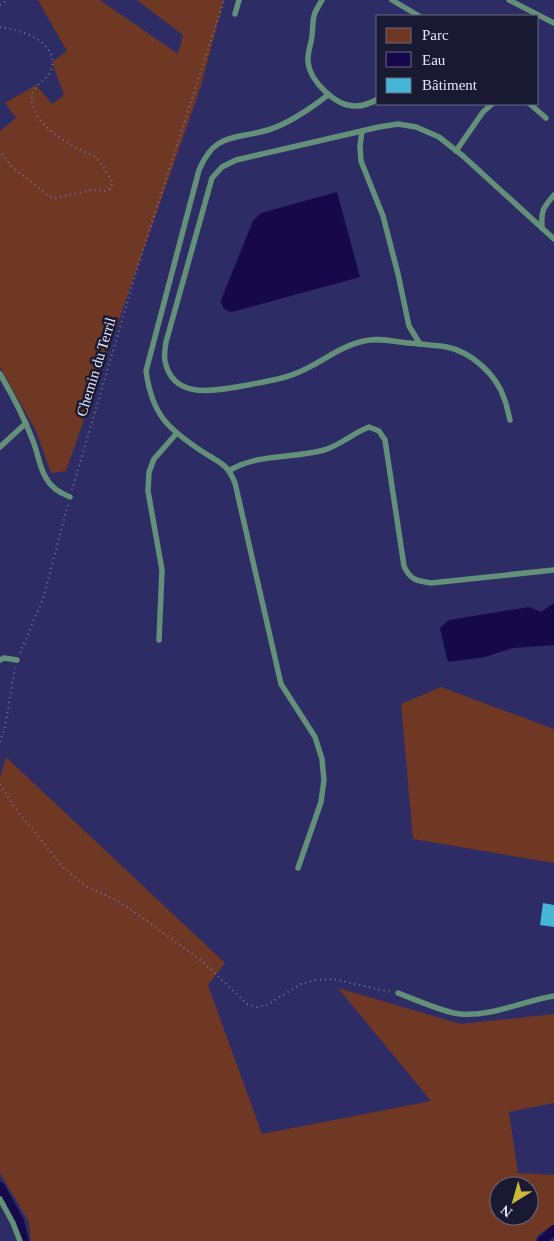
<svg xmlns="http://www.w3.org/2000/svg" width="554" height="1241" viewBox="0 0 554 1241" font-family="Georgia,serif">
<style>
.green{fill:#6f3824;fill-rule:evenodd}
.water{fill:#16094a}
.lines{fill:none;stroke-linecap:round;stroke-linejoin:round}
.canal{stroke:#16094a;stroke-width:10}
.building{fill:#45b6d7}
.path{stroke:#7576a0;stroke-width:2;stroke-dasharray:1 4;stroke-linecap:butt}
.service{stroke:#639078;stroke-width:5.5}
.labels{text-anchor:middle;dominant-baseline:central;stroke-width:5;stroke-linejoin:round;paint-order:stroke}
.street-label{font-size:15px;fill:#e4e6fb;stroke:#191932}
</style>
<rect width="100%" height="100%" fill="#2d2c64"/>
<g class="green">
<path d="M38,0H100L178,54L183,35L137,0H224L200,89L66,471L51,473L36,431L0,367V131L16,118L5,103L36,85L52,104L64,95L52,62L67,51Z"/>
<path d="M441,687L554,729V863L413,839L401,704Z"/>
<path d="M6,757L225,963L208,985L262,1134L431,1101L338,988L461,1024L554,1014V1103L509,1112L518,1173L554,1175V1225L538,1235L535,1241H31L29,1222L0,1173V778ZM499,1186H529V1216H499Z"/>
</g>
<g class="water">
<path d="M337,192L360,277L232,312C224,310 222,308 221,300L253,221L261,213Z"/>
<path d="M554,603V645L513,648L485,657L449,662L447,659L440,628L449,620L529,607L541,612Z"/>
</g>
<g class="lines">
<g class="canal">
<path d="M0,1187L19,1221L24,1241"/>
<path d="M542,1241L554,1230"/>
</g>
</g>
<path class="building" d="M543,903L554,905V927L540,925Z"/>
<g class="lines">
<g class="path">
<path d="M0,5L7,0"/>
<path d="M0,27C19,30 57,40 52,67C49,84 24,84 34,109C43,130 63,140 82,151C87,153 92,155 96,158C103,165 108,175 113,183L110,189L105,191L92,190L55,198L49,196L11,166L0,151"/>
<path d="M72,490L138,266L224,0"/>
<path d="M20,653L43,599L68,504"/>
<path d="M0,742L5,727L15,668"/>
<path d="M0,784L15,808L64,868L86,886L116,900L136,913L202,961L247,1004L257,1007L267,1005L301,984L316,980L333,979L391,992"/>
</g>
<g class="service">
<path d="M322,0C311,18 314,16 312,36C311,45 307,53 308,62C310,81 336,107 356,106C364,106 371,103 378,99"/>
<path d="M392,0L419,16"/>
<path d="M509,0L554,23"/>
<path d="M235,14L239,0"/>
<path d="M530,104L546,118"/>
<path d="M362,131L360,146L361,161L383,216L398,274L409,326L420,344"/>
<path d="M456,151L483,112L492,104"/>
<path d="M542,228C541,210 543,208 554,195"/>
<path d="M0,374C13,396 24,417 33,441C38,453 39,467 46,478C51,488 60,493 70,497"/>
<path d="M510,420C508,413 507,405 504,398C496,374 471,352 447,347C434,345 421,344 409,343C395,342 378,337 364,341C340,346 321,363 299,372C283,380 265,381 248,385C219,390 173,402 165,361C164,355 165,348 166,342L212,178L222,167L236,160L379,127L398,124L416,127L439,137L463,156L554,239"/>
<path d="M0,447L26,423"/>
<path d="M230,470C261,453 291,459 324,450C341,445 353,433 369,427L379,431L385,440L404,566C410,580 417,581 431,583L554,570"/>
<path d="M159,640L162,570L148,491L149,472L154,459L176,434"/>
<path d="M0,660L4,658L17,660"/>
<path d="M298,868L321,802L324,780L322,759L315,737L281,684L235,483C227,463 220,463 203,452C168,429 152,415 146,371L199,170C215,132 234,140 268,130C290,123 310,109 328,95"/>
<path d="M398,993C414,999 445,1013 460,1014C491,1017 523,1001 554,996"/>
<path d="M0,1199L13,1223L20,1241"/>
</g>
</g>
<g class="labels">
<g class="street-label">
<text transform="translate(96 367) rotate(-73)">Chemin du Terril</text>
</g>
</g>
<rect x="376" y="15" width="162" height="90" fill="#191932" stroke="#6a6b82"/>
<rect x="386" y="28" width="25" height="15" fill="#6f3824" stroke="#6a6b82"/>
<text x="422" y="40" font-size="15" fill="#e4e6fb">Parc</text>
<rect x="386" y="52" width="25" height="15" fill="#16094a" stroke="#6a6b82"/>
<text x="422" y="65" font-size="15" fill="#e4e6fb">Eau</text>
<rect x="386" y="78" width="25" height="15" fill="#45b6d7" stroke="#6a6b82"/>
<text x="422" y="90" font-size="15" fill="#e4e6fb">Bâtiment</text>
<g transform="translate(514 1201) rotate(217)"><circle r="24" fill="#191932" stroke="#6a6b82"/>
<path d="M0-4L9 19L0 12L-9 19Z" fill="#ccb938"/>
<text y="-8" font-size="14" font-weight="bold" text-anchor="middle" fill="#e4e6fb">N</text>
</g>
</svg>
